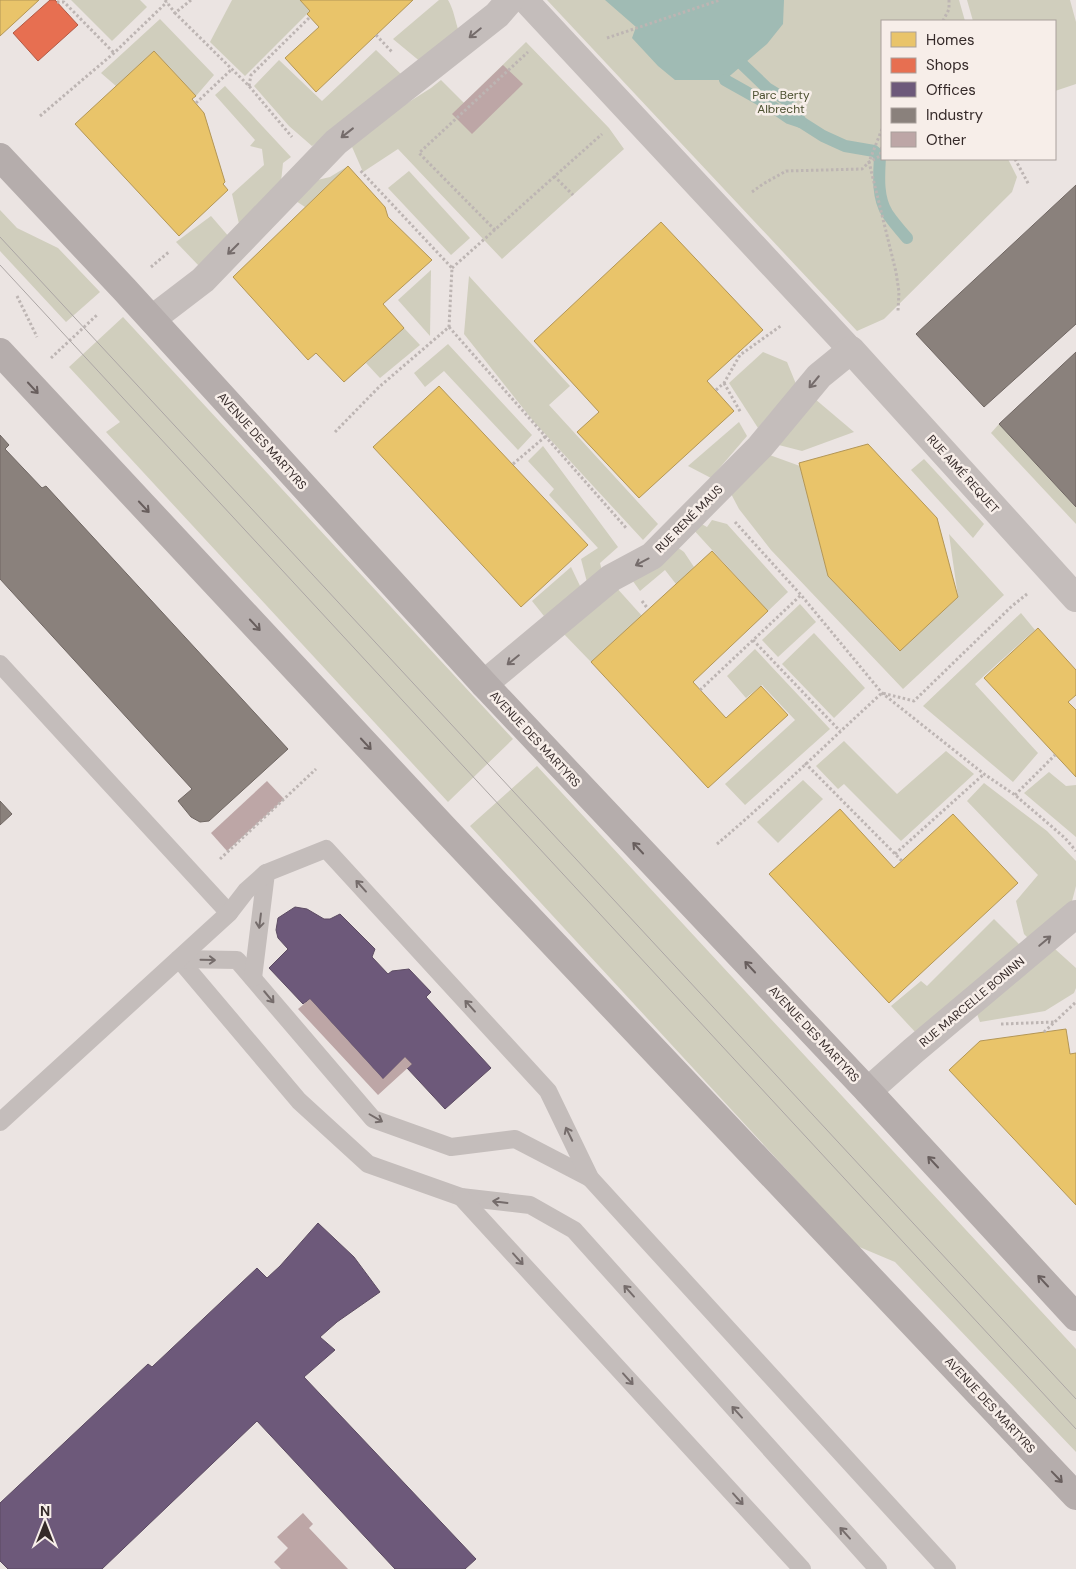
<svg xmlns="http://www.w3.org/2000/svg" width="1076" height="1569" viewBox="0 0 1076 1569" font-family="'DM Sans',sans-serif">
<style>
.green{fill:#d0cebd}
.water{fill:#a0bbb4}
.homes{fill:#e9c46a;stroke:#b39656}
.shops{fill:#e76f51;stroke:#b25a45}
.offices{fill:#6d597a;stroke:#5c4b62}
.industry{fill:#8a817c;stroke:#706763}
.lines{fill:none;stroke-linecap:round;stroke-linejoin:round}
.stream{stroke:#a0bbb4;stroke-width:12}
.building{fill:#bda6a6}
.path{stroke:#bdb5b3;stroke-width:3;stroke-dasharray:2.5 2.5;stroke-linecap:butt}
.service{stroke:#c4bdbb;stroke-width:18}
.pedestrian{stroke:#c4bdbb;stroke-width:26}
.minor{stroke:#c4bdbb;stroke-width:28}
.secondary{stroke:#b5adac;stroke-width:28}
.tram{stroke:#aca6a5;stroke-width:1}
.oneway{stroke:#756c6b}
.oneway2{stroke:#685e5d}
.labels{text-anchor:middle;dominant-baseline:central;stroke-width:5;stroke-linejoin:round;paint-order:stroke}
.park-label{font-size:12px;fill:#4c5030;stroke:#f7eee9}
.street-label{font-size:12px;fill:#352a29;stroke:#f7eee9}
</style>
<rect width="100%" height="100%" fill="#ebe4e2"/>
<g class="green">
<path d="M71,0H140L147,7L112,41Z"/>
<path d="M232,0H300L310,11L245,76L210,42Z"/>
<path d="M439,0H448C454,10 455,21 459,32L422,63L393,39Z"/>
<path d="M547,0H959L965,21H882V159H1008L1017,177L1012,192L884,319L857,331Z"/>
<path d="M967,0H1070L1076,22V84L1055,91V21H973Z"/>
<path d="M160,19L214,75L196,96L154,51L116,86L101,73Z"/>
<path d="M526,42L609,128L624,149L502,259L398,149L363,172L349,140L431,88L441,80L464,103Z"/>
<path d="M376,50L405,78L312,146L289,126L254,86L279,60L322,101Z"/>
<path d="M225,86L291,157L283,163L281,182L240,228L232,194L264,165L262,149L250,146L255,140L215,95Z"/>
<path d="M348,166L305,207L293,199L309,182L330,177Z"/>
<path d="M409,171L470,238L451,255L388,188Z"/>
<path d="M0,210L17,228L58,248L100,292L66,322L0,251Z"/>
<path d="M211,216L230,238L200,267L176,242Z"/>
<path d="M431,270L430,336L398,300Z"/>
<path d="M469,276L570,386L549,405L658,524L643,540L534,422L464,334Z"/>
<path d="M123,317L513,739L448,802L106,432L120,422L69,367Z"/>
<path d="M404,328L420,345L380,378L366,363Z"/>
<path d="M448,344L532,435L518,450L444,371L425,387L414,373Z"/>
<path d="M763,352L787,362L796,384L758,428L729,383Z"/>
<path d="M815,399L854,432L802,451L771,443Z"/>
<path d="M739,422L747,436L711,478L688,466Z"/>
<path d="M999,424L1076,507V524L991,433Z"/>
<path d="M543,446L618,547L600,563L603,575L588,586L581,559L598,548L549,495L554,489L528,461Z"/>
<path d="M764,453L800,466L828,576L899,651L958,597L949,534L1004,595L903,689L771,550L739,509L729,490Z"/>
<path d="M924,459L984,524L973,538L911,470Z"/>
<path d="M712,520L727,524L788,592L768,611L691,527L698,522L707,527Z"/>
<path d="M677,547L684,552L694,567L676,584L665,570L640,591L630,577Z"/>
<path d="M571,567L581,588L544,616L532,601Z"/>
<path d="M615,586L642,616L591,662L562,632Z"/>
<path d="M800,604L816,622L778,657L762,640Z"/>
<path d="M1021,613L1035,630L975,684L1038,753L1013,782L923,706Z"/>
<path d="M814,633L865,688L834,718L782,664Z"/>
<path d="M755,649L830,729L745,805L725,784L795,720L762,685L746,698L727,676Z"/>
<path d="M844,741L897,794L946,751L974,774L901,841L844,784L838,789L816,766Z"/>
<path d="M537,766L1076,1349V1452L895,1262L857,1246L470,826Z"/>
<path d="M1049,772L1066,786L1076,785V837L1024,793Z"/>
<path d="M803,780L823,799L778,843L757,822Z"/>
<path d="M984,783L1047,831L1076,861V886L1071,905L1029,939L1024,934L1016,901L1038,875L967,801Z"/>
<path d="M994,919L1021,946L917,1034L891,1006L921,981L927,986Z"/>
<path d="M1055,949L1076,968V988L1074,993L1045,1011L980,1022L977,1014Z"/>
</g>
<path class="water" d="M605,0H784L783,24L767,44L725,80H675L658,66L632,38L636,27Z"/>
<g class="homes">
<path d="M0,0H39L0,36Z"/>
<path d="M300,0H413L316,92L285,58L319,27L307,14L310,11Z"/>
<path d="M154,51L196,96L192,99L204,113L225,182L223,184L228,190L179,236L75,124Z"/>
<path d="M348,166L385,207L388,217L432,260L383,304L404,328L344,382L316,353L308,360L233,277Z"/>
<path d="M661,222L763,330L707,381L734,411L639,498L577,432L599,412L534,341Z"/>
<path d="M439,386L588,545L521,607L373,447Z"/>
<path d="M868,444L937,518L958,597L900,651L828,576L799,463Z"/>
<path d="M712,551L768,611L693,682L726,718L761,686L788,715L708,788L591,662Z"/>
<path d="M1038,628L1076,670V695L1068,702L1076,710V777L984,678Z"/>
<path d="M840,809L894,868L953,814L1018,883L889,1003L769,874Z"/>
<path d="M1066,1029L1070,1054L1076,1053V1205L949,1070L980,1041Z"/>
</g>
<path class="shops" d="M50,0H55L78,25L38,61L13,33Z"/>
<g class="offices">
<path d="M295,907L307,909L324,919H330L340,914L375,949L372,957L388,974L392,971L409,969L431,992L426,997L491,1068L445,1109L407,1068L412,1064L405,1057L383,1079L310,999L303,1004L269,968L288,949L278,938L276,930L278,918Z"/>
<path d="M318,1223L354,1257L380,1292L337,1322L320,1337L335,1350L304,1377L476,1559L465,1569H395L257,1421L102,1569H8L0,1561V1503L148,1364L152,1367L257,1268L267,1278L280,1266Z"/>
</g>
<g class="industry">
<path d="M1076,185V324L984,407L916,334Z"/>
<path d="M1076,352V507L999,424Z"/>
<path d="M0,435L9,445L5,449L42,488L46,486L288,749L209,821L200,822L191,817L178,801L192,789L0,579Z"/>
<path d="M0,801L12,814L0,825Z"/>
</g>
<g class="lines">
<g class="stream">
<path d="M743,65L767,88L788,101L801,122L823,136L845,146L874,151L880,156C879,175 877,197 887,213C893,222 900,230 907,238"/>
<path d="M725,80L773,107L789,118L801,122"/>
</g>
</g>
<g class="building">
<path d="M503,65L523,84L472,134L452,114Z"/>
<path d="M267,781L284,799L227,851L211,833Z"/>
<path d="M310,999L383,1079L405,1057L412,1064L378,1095L298,1009Z"/>
<path d="M303,1513L313,1524L309,1528L348,1569H281L274,1562L288,1548L277,1537Z"/>
</g>
<g class="lines">
<g class="path">
<path d="M165,0L175,13"/>
<path d="M191,0L175,13L249,86L292,137"/>
<path d="M57,2H64L114,53"/>
<path d="M943,21L949,9V0"/>
<path d="M376,35L393,53"/>
<path d="M607,38L720,0"/>
<path d="M249,86L251,75L310,17"/>
<path d="M196,103L232,69"/>
<path d="M40,116L114,53L167,2"/>
<path d="M882,129L869,162L896,272L899,292L898,311"/>
<path d="M1015,159L1029,185"/>
<path d="M554,176L573,195"/>
<path d="M752,192L763,184L786,171L862,169L869,162L880,156L882,146"/>
<path d="M495,230L419,153L528,52"/>
<path d="M151,267L170,251"/>
<path d="M452,268L602,134"/>
<path d="M17,296L37,337"/>
<path d="M449,327L627,529"/>
<path d="M51,358L98,314"/>
<path d="M724,383L741,413"/>
<path d="M716,390L724,383L740,355L782,325"/>
<path d="M335,432L379,387L449,327L452,268L359,169"/>
<path d="M513,464L546,436"/>
<path d="M735,522L801,595L882,693L984,774L1015,795L1065,838L1076,851"/>
<path d="M642,601L648,609"/>
<path d="M753,640L840,731"/>
<path d="M700,690L801,595"/>
<path d="M805,763L902,861"/>
<path d="M1015,795L1055,755"/>
<path d="M717,844C774,796 827,743 882,693L914,701L1012,606L1027,594"/>
<path d="M895,854L984,774"/>
<path d="M220,859L316,769"/>
<path d="M1001,1024L1055,1022"/>
<path d="M1044,1032L1076,1002"/>
</g>
<g class="service">
<path d="M0,664L229,913"/>
<path d="M179,959L299,1101L368,1164L461,1197L530,1205L574,1230L878,1569"/>
<path d="M179,959L237,960L373,1119L451,1147L515,1139L590,1178"/>
<path d="M253,978L266,873"/>
<path d="M0,1122L229,913L246,891L266,873L326,849L548,1091L590,1178L947,1569"/>
<path d="M461,1197L802,1569"/>
</g>
<path class="pedestrian" d="M525,0L851,350"/>
<g class="minor">
<path d="M152,319L203,280L336,142L497,15L510,0"/>
<path d="M484,684L611,578L652,556L760,447L819,376L851,350L1076,598"/>
<path d="M868,1091L913,1051L1076,914"/>
</g>
<g class="secondary">
<path d="M0,157L125,290L484,684L868,1091L1076,1317"/>
<path d="M0,352L443,827L1076,1496"/>
</g>
<g class="tram">
<path d="M0,237L1076,1399"/>
<path d="M0,265L1076,1429"/>
</g>
</g>
<defs><path id="oneway-shaft" d="M-6 0H5M1.5-3L5.5 0L1.5 3" fill="none" stroke-width="1.6" stroke-linecap="round" stroke-linejoin="round" transform="scale(1.25)"/></defs>
<g class="oneway">
<use href="#oneway-shaft" transform="translate(475 33) rotate(141)"/>
<use href="#oneway-shaft" transform="translate(347 133) rotate(142)"/>
<use href="#oneway-shaft" transform="translate(233 249) rotate(135)"/>
<use href="#oneway-shaft" transform="translate(814 382) rotate(130)"/>
<use href="#oneway-shaft" transform="translate(642 562) rotate(152)"/>
<use href="#oneway-shaft" transform="translate(513 660) rotate(141)"/>
<use href="#oneway-shaft" transform="translate(361 886) rotate(-132)"/>
<use href="#oneway-shaft" transform="translate(260 921) rotate(97)"/>
<use href="#oneway-shaft" transform="translate(1045 941) rotate(-40)"/>
<use href="#oneway-shaft" transform="translate(208 960) rotate(1)"/>
<use href="#oneway-shaft" transform="translate(269 997) rotate(50)"/>
<use href="#oneway-shaft" transform="translate(470 1006) rotate(-132)"/>
<use href="#oneway-shaft" transform="translate(376 1118) rotate(30)"/>
<use href="#oneway-shaft" transform="translate(569 1134) rotate(-116)"/>
<use href="#oneway-shaft" transform="translate(500 1202) rotate(-173)"/>
<use href="#oneway-shaft" transform="translate(518 1259) rotate(48)"/>
<use href="#oneway-shaft" transform="translate(629 1291) rotate(-132)"/>
<use href="#oneway-shaft" transform="translate(628 1379) rotate(48)"/>
<use href="#oneway-shaft" transform="translate(737 1412) rotate(-132)"/>
<use href="#oneway-shaft" transform="translate(738 1499) rotate(48)"/>
<use href="#oneway-shaft" transform="translate(845 1533) rotate(-132)"/>
</g>
<g class="oneway2">
<use href="#oneway-shaft" transform="translate(33 388) rotate(47)"/>
<use href="#oneway-shaft" transform="translate(144 507) rotate(47)"/>
<use href="#oneway-shaft" transform="translate(255 625) rotate(47)"/>
<use href="#oneway-shaft" transform="translate(366 744) rotate(47)"/>
<use href="#oneway-shaft" transform="translate(638 848) rotate(-133)"/>
<use href="#oneway-shaft" transform="translate(750 967) rotate(-133)"/>
<use href="#oneway-shaft" transform="translate(933 1162) rotate(-133)"/>
<use href="#oneway-shaft" transform="translate(1043 1281) rotate(-133)"/>
<use href="#oneway-shaft" transform="translate(1057 1477) rotate(46)"/>
</g>
<g class="labels">
<g class="park-label">
<text x="781" y="95">Parc Berty<tspan x="781" dy="14">Albrecht</tspan></text>
</g>
<g class="street-label">
<text transform="translate(262 441) rotate(48)">AVENUE DES MARTYRS</text>
<text transform="translate(963 474) rotate(48)">RUE AIMÉ REQUET</text>
<text transform="translate(689 519) rotate(-45)">RUE RENÉ MAUS</text>
<text transform="translate(535 739) rotate(47)">AVENUE DES MARTYRS</text>
<text transform="translate(972 1002) rotate(-40)">RUE MARCELLE BONINN</text>
<text transform="translate(814 1034) rotate(47)">AVENUE DES MARTYRS</text>
<text transform="translate(990 1405) rotate(47)">AVENUE DES MARTYRS</text>
</g>
</g>
<rect x="881" y="20" width="175" height="140" fill="#f7eee9" stroke="#a9a09c"/>
<rect x="891" y="32" width="25" height="15" fill="#e9c46a" stroke="#a9a09c"/>
<text x="926" y="45" font-size="15" fill="#352a29">Homes</text>
<rect x="891" y="58" width="25" height="15" fill="#e76f51" stroke="#a9a09c"/>
<text x="926" y="70" font-size="15" fill="#352a29">Shops</text>
<rect x="891" y="82" width="25" height="15" fill="#6d597a" stroke="#a9a09c"/>
<text x="926" y="95" font-size="15" fill="#352a29">Offices</text>
<rect x="891" y="108" width="25" height="15" fill="#8a817c" stroke="#a9a09c"/>
<text x="926" y="120" font-size="15" fill="#352a29">Industry</text>
<rect x="891" y="132" width="25" height="15" fill="#bda6a6" stroke="#a9a09c"/>
<text x="926" y="145" font-size="15" fill="#352a29">Other</text>
<g transform="translate(45 1524)" stroke="#f7eee9" stroke-width="4" paint-order="stroke">
<path d="M0-4L9 19L0 12L-9 19Z" fill="#352a29"/>
<text y="-8" font-size="14" font-weight="bold" text-anchor="middle" fill="#352a29">N</text>
</g>
</svg>
